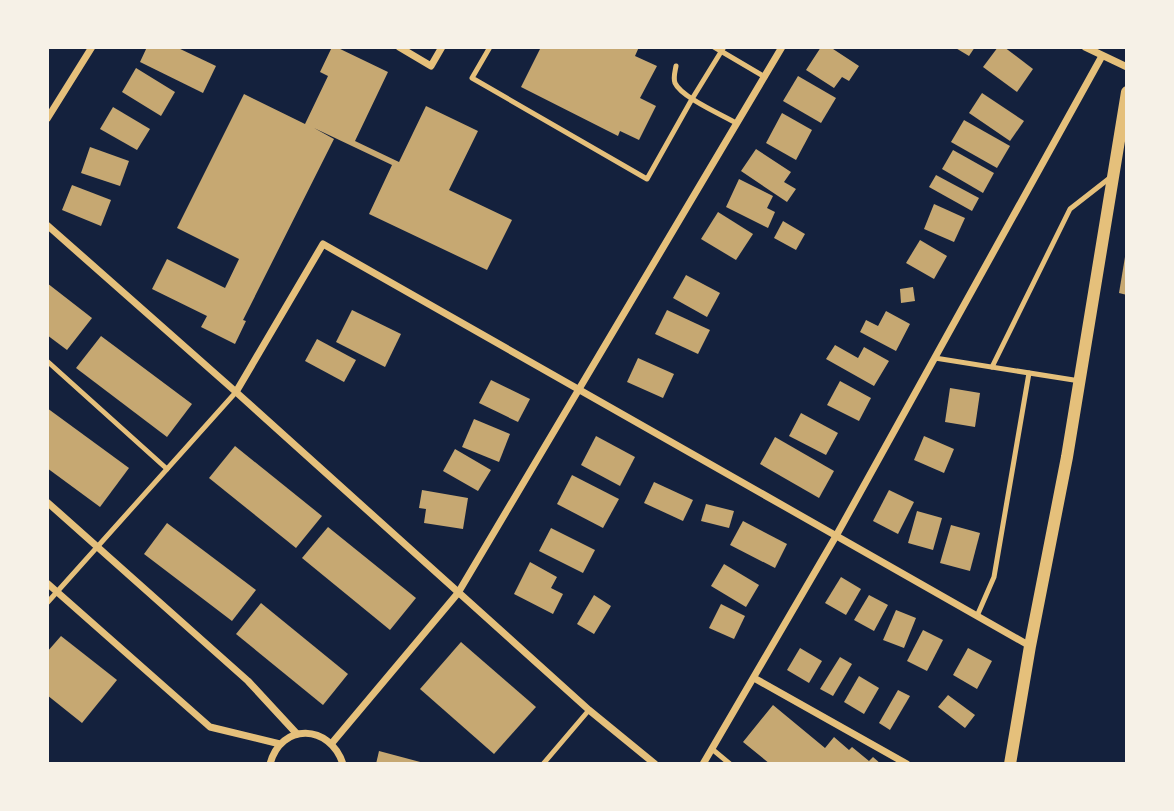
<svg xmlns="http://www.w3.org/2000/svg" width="1174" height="811" viewBox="0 0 1174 811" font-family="Ubuntu,sans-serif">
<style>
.building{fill:#c6a872}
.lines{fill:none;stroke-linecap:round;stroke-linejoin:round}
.service{stroke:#e5c07b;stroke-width:5}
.minor{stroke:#e5c07b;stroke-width:7}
.tertiary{stroke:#e5c07b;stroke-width:12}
</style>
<rect width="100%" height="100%" fill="#14213d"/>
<g class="building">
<path d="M147,47H176L216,66L203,93L140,62Z"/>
<path d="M332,47H336L388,72L355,141L399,162L426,106L478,131L449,190L512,220L487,270L369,214L392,165L314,128L334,139L243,320L246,321L235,344L201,327L207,316L152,289L167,259L225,288L239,259L177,228L244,94L305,124L328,76L320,72Z"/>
<path d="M541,47H639L635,56L657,66L640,98L656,106L639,140L620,131L618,136L521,87Z"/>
<path d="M821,47H830L859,66L849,81L842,77L834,88L806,70Z"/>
<path d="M954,47H975L969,56Z"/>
<path d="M998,47H1004L1033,69L1017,92L983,67Z"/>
<path d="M136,68L175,92L161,116L122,92Z"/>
<path d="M798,76L836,98L821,123L783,101Z"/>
<path d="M982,93L1024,121L1010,141L969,113Z"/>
<path d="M113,107L150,129L137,150L100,129Z"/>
<path d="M782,113L812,130L796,160L766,143Z"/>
<path d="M964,120L1010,146L997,168L951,142Z"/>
<path d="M90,147L129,161L120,186L81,173Z"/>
<path d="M756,149L791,172L784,182L796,189L787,202L741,171Z"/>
<path d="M953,150L994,173L983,193L942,169Z"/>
<path d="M936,175L979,198L972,211L929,187Z"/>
<path d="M739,179L773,196L767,208L775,212L768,228L726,207Z"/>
<path d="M72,185L111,200L101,226L62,210Z"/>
<path d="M934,204L965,218L954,242L924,229Z"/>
<path d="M718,212L753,234L736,260L701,239Z"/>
<path d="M783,221L805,234L796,250L774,238Z"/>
<path d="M920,240L947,256L934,279L906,263Z"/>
<path d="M1125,257L1127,258V295L1119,293Z"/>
<path d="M686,275L720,293L707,317L673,298Z"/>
<path d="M47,283L92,318L67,350L47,335Z"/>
<path d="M913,287L915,301L901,303L900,289Z"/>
<path d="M352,310L401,334L385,367L336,342Z"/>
<path d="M667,310L710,330L698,354L655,334Z"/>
<path d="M886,311L910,324L896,351L860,332L866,320L878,326Z"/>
<path d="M101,336L192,404L167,437L76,368Z"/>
<path d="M317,339L356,360L344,382L305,361Z"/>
<path d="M835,345L858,358L864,347L889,361L874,386L826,359Z"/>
<path d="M638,358L674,374L663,398L627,382Z"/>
<path d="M491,380L530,399L518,422L479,403Z"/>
<path d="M840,381L871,398L859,421L827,405Z"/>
<path d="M950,388L980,393L975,427L945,422Z"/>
<path d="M47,408L129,468L100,507L47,468Z"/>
<path d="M801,413L838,433L826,455L789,436Z"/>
<path d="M474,419L510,434L499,462L462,447Z"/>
<path d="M596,436L635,457L620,486L581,465Z"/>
<path d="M924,436L954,449L944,473L914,460Z"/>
<path d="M775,437L834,471L819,498L760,464Z"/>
<path d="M235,446L322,516L296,548L209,478Z"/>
<path d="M455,449L491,470L478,491L443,471Z"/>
<path d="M572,475L619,499L603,528L557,504Z"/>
<path d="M654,482L693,500L683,521L644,503Z"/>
<path d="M422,490L468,498L463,529L424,523L426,509L419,508Z"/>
<path d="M889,490L914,502L898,534L873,521Z"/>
<path d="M706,504L734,511L729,528L701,521Z"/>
<path d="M917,511L942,518L933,550L908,543Z"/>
<path d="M743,521L787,544L775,568L730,545Z"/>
<path d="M167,523L256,590L232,621L144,554Z"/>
<path d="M951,525L980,533L970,571L940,563Z"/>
<path d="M328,527L416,598L390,630L302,558Z"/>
<path d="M551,528L595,550L583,573L539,551Z"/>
<path d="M530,562L557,577L551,588L563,594L553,614L514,594Z"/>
<path d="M724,564L759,585L746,607L711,586Z"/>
<path d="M841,577L861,589L846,615L825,603Z"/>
<path d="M594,595L611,606L594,634L577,624Z"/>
<path d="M869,595L888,605L874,631L854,620Z"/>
<path d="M261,603L348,674L323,705L236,634Z"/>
<path d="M721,604L745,616L734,639L709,628Z"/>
<path d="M896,610L916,618L904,648L883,640Z"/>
<path d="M923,630L943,640L927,671L907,661Z"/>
<path d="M61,636L117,680L82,723L47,695V652Z"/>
<path d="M461,642L536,707L494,754L420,689Z"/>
<path d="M800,648L822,661L809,683L787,670Z"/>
<path d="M968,648L992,661L977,689L953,675Z"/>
<path d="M840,657L852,664L833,696L820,689Z"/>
<path d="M859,676L879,688L864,714L844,702Z"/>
<path d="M898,690L910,696L890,730L879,723Z"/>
<path d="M948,695L975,715L965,728L938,707Z"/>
<path d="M773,705L825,748L834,737L849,750L852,747L869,761L873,757L881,764H770L743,742Z"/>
<path d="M379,751L424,763V764H376Z"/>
</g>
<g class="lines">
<g class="service">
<path d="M490,47L472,78L647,179L692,99L724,47"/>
<path d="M714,47L765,77"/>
<path d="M676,66C675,72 673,77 675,83C681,97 722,115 736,123"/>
<path d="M935,358L1080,381"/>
<path d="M47,361L167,469"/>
<path d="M992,367L1070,209L1111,177"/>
<path d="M47,603L236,392"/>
<path d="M977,616L994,577L1029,373"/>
<path d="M712,749L730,764"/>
<path d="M543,764L589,710"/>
</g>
<g class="minor">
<path d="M399,47L431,66L442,47"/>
<path d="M1085,47L1127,67"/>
<path d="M47,119L92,47"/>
<path d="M47,225L236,392L589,710L655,764"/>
<path d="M236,392L323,244L1030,646"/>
<path d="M47,502L248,681L297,734"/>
<path d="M47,583L210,727L280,744"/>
<path d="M754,678L907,764"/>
<path d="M332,743L458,593L782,47"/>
<path d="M270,764C281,722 330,724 343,764"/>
<path d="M703,764L836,536L1102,56"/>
</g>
<path class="tertiary" d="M1010,764L1030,646L1067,457L1127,92"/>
</g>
<rect width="1174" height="811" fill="none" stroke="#f6f1e7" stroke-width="98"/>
</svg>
